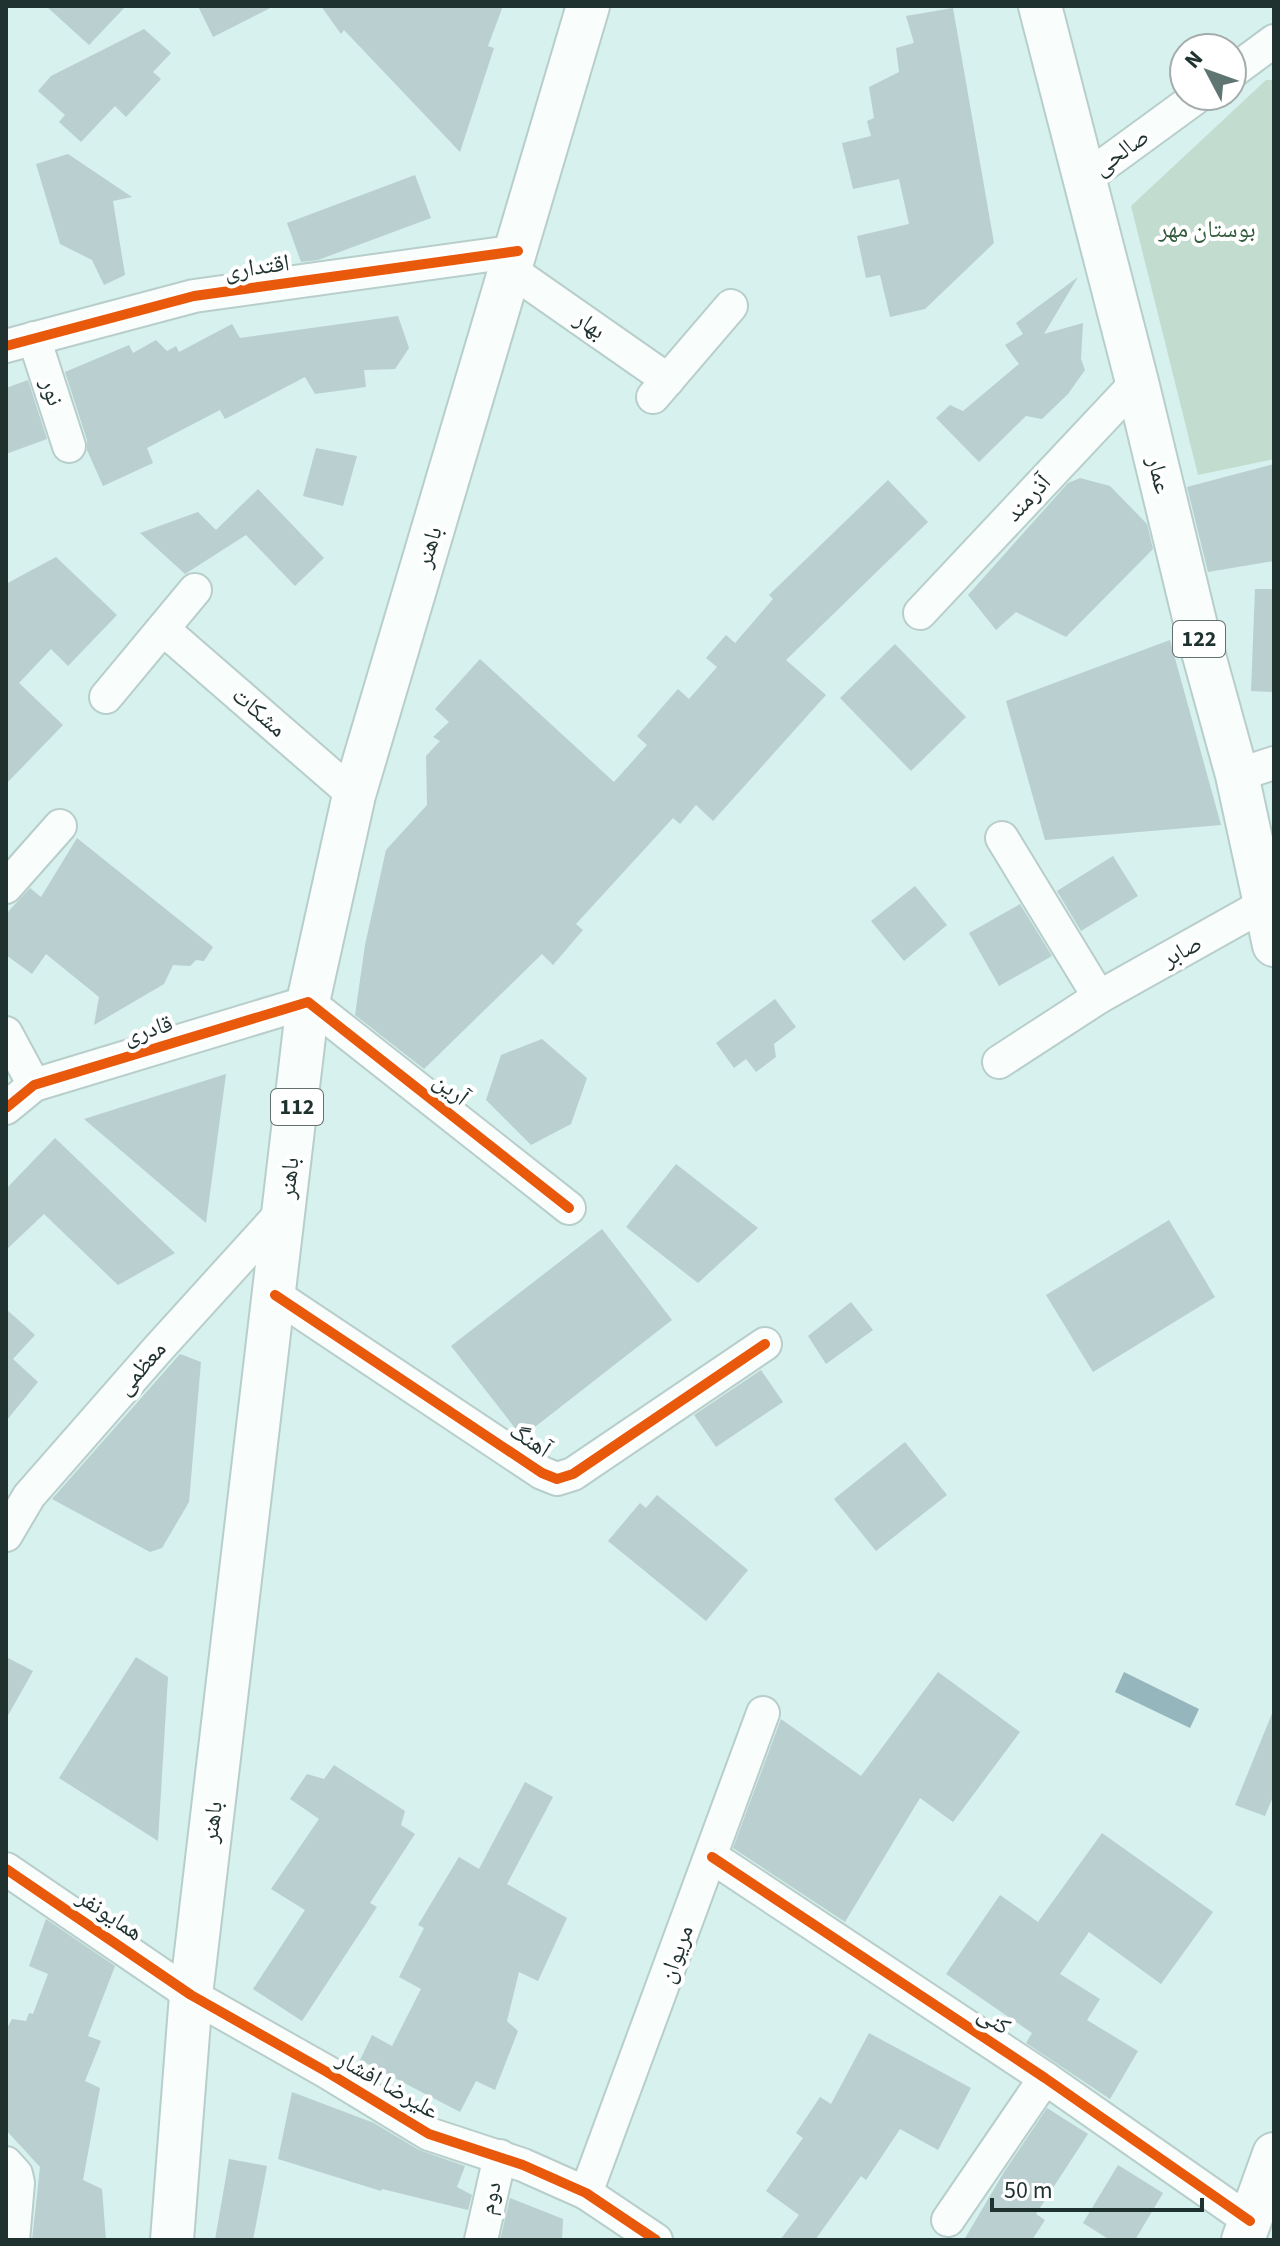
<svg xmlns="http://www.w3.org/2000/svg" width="1280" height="2246" viewBox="0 0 1280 2246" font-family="'Source Sans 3','Noto Naskh Arabic',sans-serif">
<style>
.green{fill:#c2ddcf}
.water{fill:#96b6be}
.building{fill:#bacfd0}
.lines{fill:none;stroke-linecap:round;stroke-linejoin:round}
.minor-casing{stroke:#b8cecb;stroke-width:36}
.major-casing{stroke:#b8cecb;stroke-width:46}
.minor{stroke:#f9fdfc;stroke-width:32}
.major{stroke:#f9fdfc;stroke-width:42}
.cycleway-casing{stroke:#fff;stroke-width:15}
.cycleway{stroke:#e8590c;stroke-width:10}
.labels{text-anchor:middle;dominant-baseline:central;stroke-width:8;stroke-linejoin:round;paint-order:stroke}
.shield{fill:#fff;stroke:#62706e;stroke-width:2}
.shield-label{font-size:22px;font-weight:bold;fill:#1f3230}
.street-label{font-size:24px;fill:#1f3230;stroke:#fff}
.park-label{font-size:24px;fill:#335d3d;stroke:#fff}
</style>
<rect width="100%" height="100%" fill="#d6f1ee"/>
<path class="green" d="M1266,80H1274V459L1198,475L1131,206Z"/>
<path class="water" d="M1124,1672L1199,1709L1190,1728L1115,1692Z"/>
<g class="building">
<path d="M46,6H126L89,45Z"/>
<path d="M198,6H274L213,37Z"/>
<path d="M321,6H503L488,46L494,48L460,152L344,30L341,34Z"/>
<path d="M953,8L994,243L925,309L890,317L880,275L866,278L857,236L909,224L899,179L853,189L842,143L871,136L867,121L874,118L869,87L899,72L896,48L914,43L906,16Z"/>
<path d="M144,29L171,53L153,72L161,79L126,117L115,106L81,142L59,122L65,115L38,91L51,76Z"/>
<path d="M68,154L132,197L113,201L125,275L104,285L92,260L60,244L36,164Z"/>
<path d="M415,175L431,218L318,260L301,262L287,223Z"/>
<path d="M1078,277L1044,334L1083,323L1081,359L1085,370L1068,394L1042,419L1026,416L979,462L936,418L950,405L963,411L1019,364L1005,345L1023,334L1016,323Z"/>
<path d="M398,316L409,348L395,369L364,370L366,387L315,394L305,377L225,419L220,410L147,448L153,463L103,486L87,450V440L65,372L129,345L133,353L156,340L167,351L176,346L179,352L232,324L240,338Z"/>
<path d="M28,380L47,439L6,454V388Z"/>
<path d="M316,448L357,456L343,506L303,496Z"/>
<path d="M1274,464V561L1208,572L1187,487Z"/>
<path d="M1080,478L1110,486L1147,524L1153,549L1066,637L1016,612L996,630L968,595L1068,483Z"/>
<path d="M888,480L928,522L786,660L826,695L713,821L696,805L680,824L673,818L576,924L583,930L553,965L542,954L424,1069L355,1015L365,945L386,850L427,805L426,756L440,741L433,737L449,722L435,709L480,659L614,782L647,745L637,736L678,689L689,699L717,667L706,658L726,635L735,643L773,599L769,595Z"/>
<path d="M258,489L324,558L295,586L246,535L185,574L140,533L198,512L216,530Z"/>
<path d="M56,557L117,615L68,666L51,649L19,683L63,725L6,784V584Z"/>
<path d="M1255,589H1274V692L1251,691Z"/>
<path d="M1170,640L1221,825L1045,840L1006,701Z"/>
<path d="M895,644L966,717L911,771L840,698Z"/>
<path d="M77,838L213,947L204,961L196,960L190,966L173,965L164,984L94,1025L99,997L46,954L32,974L6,955V914L30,888L41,897Z"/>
<path d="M1113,856L1138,896L1081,931L1057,891Z"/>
<path d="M915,886L947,925L904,961L871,921Z"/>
<path d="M1020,904L1052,956L999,986L969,933Z"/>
<path d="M775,999L796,1027L774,1044L776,1057L756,1072L746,1059L734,1068L716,1043Z"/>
<path d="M542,1039L587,1078L571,1124L531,1145L486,1100L501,1055Z"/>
<path d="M226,1074L206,1223L84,1119Z"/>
<path d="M55,1138L175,1253L118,1285L44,1214L6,1250V1189Z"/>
<path d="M676,1164L758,1228L698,1283L626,1227Z"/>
<path d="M1169,1220L1215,1297L1093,1372L1046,1295Z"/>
<path d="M602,1229L672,1320L522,1437L451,1346Z"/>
<path d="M851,1302L873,1330L826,1364L808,1336Z"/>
<path d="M6,1309L35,1335L13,1359L38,1382L6,1421Z"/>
<path d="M180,1354L201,1362L189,1502L162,1548L150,1552L52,1499Z"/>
<path d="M761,1370L783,1402L716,1447L694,1415Z"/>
<path d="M905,1442L947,1495L876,1551L834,1499Z"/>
<path d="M657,1495L748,1570L706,1621L608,1541L640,1503L646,1508Z"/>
<path d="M6,1657L33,1671L6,1719Z"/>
<path d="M136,1657L168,1677L158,1841L59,1778Z"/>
<path d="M938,1672L1020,1732L953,1822L920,1798L845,1922L733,1848L781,1719L861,1776Z"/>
<path d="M1273,1711L1274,1794L1265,1816L1235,1805Z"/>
<path d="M334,1765L405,1811L401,1825L415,1834L370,1903L377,1907L302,2021L253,1989L305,1910L271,1889L319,1819L290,1799L307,1774L324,1779Z"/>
<path d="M525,1782L553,1797L507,1884L567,1918L538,1981L519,1972L507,2021L518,2031L495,2090L476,2081L460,2112L360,2060L372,2035L392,2046L421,1989L399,1977L424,1928L418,1925L459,1857L479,1869Z"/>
<path d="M1102,1833L1213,1912L1161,1984L1089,1932L1060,1974L1100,1999L1087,2020L1138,2051L1110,2099L1026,2043L1032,2033L946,1974L1000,1895L1038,1922Z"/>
<path d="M46,1919L115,1966L88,2036L101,2041L85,2081L100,2088L83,2180L102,2189L106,2240H32L40,2167L6,2130V2030L12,2019L26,2021L29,2013L33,2014L48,1974L29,1966Z"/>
<path d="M869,2033L971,2088L938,2150L900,2129L866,2180L861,2176L815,2240H780L799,2215L766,2191L803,2138L796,2133L820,2097L831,2104Z"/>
<path d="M292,2092L374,2123L419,2150L465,2166L457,2187L472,2195L468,2210L382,2189L381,2191L278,2159Z"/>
<path d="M1047,2108L1088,2134L1036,2214L1045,2220L1032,2240H964L1004,2172Z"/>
<path d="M229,2159L267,2166L253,2240H215Z"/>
<path d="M1118,2165L1163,2193L1135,2240H1110L1083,2223Z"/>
<path d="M510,2198L563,2219L562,2240H500Z"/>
</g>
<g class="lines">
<g class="minor-casing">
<g id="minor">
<path d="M1232,72L1274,41"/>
<path d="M1083,180L1198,96"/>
<path d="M512,271L668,380"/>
<path d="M34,338L69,446"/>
<path d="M6,346L194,296L518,251"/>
<path d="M653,397L731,306"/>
<path d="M920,613L1137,382"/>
<path d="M163,629L354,795"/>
<path d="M106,697L195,590"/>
<path d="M1237,775L1274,763"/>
<path d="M1002,838L1099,997"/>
<path d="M6,887L60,826"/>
<path d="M6,1033L34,1085"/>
<path d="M999,1062L1099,997L1265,904"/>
<path d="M6,1108L34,1085L308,1002L569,1208"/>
<path d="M275,1295L542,1473L557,1479L573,1474L765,1344"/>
<path d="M6,1535L29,1496L157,1350L285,1209"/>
<path d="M712,1857L1045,2078L1250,2221"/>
<path d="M6,1869L191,1995L327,2072L429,2134L523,2165L586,2193L656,2240"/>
<path d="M6,2163L16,2174L18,2183L13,2240"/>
<path d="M586,2193L763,1713"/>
<path d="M948,2220L1045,2078"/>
<path d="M481,2240L500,2156"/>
</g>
</g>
<g class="major-casing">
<g id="major">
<path d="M1040,6L1137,382L1197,630L1237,775L1274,945"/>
<path d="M172,2240L191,1995L308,1002L354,795L588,6"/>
<path d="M1243,2240L1274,2154"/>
</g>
</g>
<use href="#minor" class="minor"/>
<use href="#major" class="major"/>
<g class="cycleway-casing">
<g id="cycleway">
<path d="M6,346L194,296L518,251"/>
<path d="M6,1108L34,1085L308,1002L569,1208"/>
<path d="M275,1295L542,1473L557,1479L573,1474L765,1344"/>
<path d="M712,1857L1045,2078L1250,2221"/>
<path d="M6,1869L191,1995L327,2072L429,2134L523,2165L586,2193L656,2240"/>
</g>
</g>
<use href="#cycleway" class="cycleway"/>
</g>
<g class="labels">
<g class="shield">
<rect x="1173" y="621" width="52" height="36" rx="6"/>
<rect x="271" y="1089" width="52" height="36" rx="6"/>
</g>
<g class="shield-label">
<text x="1199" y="639">122</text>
<text x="297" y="1107">112</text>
</g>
<g class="street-label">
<text transform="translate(1121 152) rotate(-36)">صالحی</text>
<text transform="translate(257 267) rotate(-8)">اقتداری</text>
<text transform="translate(590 325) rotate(35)">بهار</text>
<text transform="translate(52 392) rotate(72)">نور</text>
<text transform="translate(1159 475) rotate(76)">عمار</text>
<text transform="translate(1028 498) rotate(-47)">آذرمند</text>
<text transform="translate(429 547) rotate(-73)">باهنر</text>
<text transform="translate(259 712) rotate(41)">مشکات</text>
<text transform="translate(1182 951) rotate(-29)">صابر</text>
<text transform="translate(148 1030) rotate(-17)">قادری</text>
<text transform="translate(451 1089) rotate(38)">آرین</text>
<text transform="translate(289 1178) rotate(-84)">باهنر</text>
<text transform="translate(141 1368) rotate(-49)">معظمی</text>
<text transform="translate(530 1440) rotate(33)">آهنگ</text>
<text transform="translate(212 1822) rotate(-83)">باهنر</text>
<text transform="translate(110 1915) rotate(34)">همایونفر</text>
<text transform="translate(676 1954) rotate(-70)">مریوان</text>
<text transform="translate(994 2020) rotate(33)">کنی</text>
<text transform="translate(388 2085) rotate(30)">علیرضا افشار</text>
<text transform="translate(490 2198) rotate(-77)">دوم</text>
</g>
<g class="park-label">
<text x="1207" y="229">بوستان مهر</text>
</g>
</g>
<rect width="1280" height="2246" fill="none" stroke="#1f3230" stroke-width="16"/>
<g transform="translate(1208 72) rotate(311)"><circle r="38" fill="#ffffff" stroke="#a5adac" stroke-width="2"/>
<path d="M0-6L14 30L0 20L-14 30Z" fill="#5f7572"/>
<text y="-12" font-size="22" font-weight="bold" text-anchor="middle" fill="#1f3230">N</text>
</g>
<path d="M992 2198v12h210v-12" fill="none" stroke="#1f3230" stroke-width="4"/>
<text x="1004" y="2198" font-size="24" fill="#1f3230" stroke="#ffffff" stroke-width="6" paint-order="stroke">50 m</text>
</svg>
